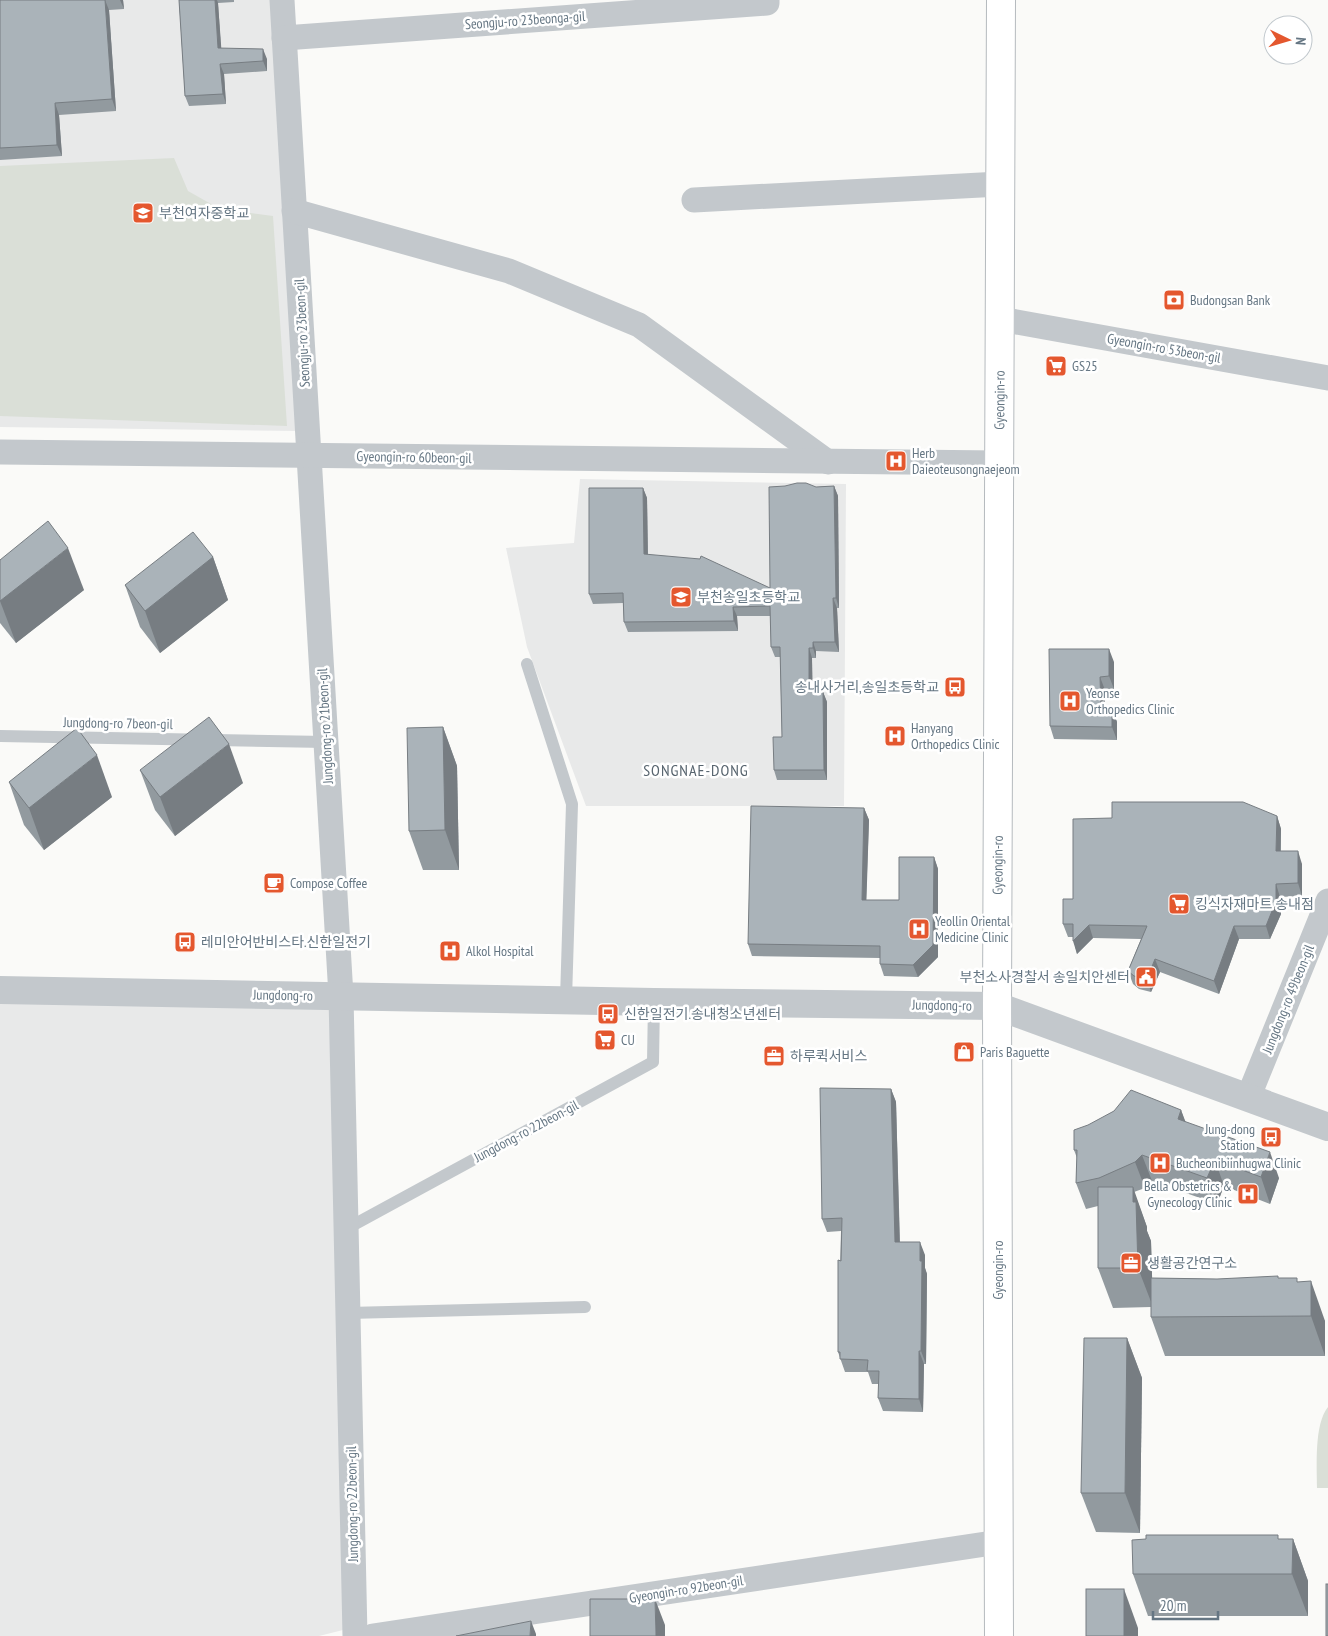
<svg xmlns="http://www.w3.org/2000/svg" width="1328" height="1636" viewBox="0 0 1328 1636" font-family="'PT Sans Narrow','Noto Sans KR',sans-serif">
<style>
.built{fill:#e8e9e9}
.green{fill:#dadfd7}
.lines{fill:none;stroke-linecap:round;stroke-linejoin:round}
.primary-casing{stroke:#b5babe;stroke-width:30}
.service{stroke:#c3c8cc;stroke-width:12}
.minor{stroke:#c3c8cc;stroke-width:25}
.tertiary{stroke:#c3c8cc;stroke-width:28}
.primary{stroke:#fff;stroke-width:28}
.wall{fill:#929a9f}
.shaded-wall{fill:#777d82}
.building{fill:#aab3b9;stroke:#777d82}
.labels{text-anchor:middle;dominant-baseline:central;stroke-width:5;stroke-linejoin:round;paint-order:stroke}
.street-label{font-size:14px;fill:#657683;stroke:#fff}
.poi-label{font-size:14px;fill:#657683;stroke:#fff;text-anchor:start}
.quarter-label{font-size:16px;letter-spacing:1px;fill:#57646e;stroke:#fff}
</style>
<rect width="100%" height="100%" fill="#fafaf8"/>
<g class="built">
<path d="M0,0H272L300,431L0,427Z"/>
<path d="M580,479L846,484L844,806H586L527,647L506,548L574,543Z"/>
<path d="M0,990L341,996L355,1627L319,1636H0Z"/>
</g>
<g class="green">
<path d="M174,158L188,191L220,209L273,216L287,426L0,416V166Z"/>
<path d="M1328,1407V1488H1317C1317,1466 1314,1424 1328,1407Z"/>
</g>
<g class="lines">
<g class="primary-casing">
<g id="primary">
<path id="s1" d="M999,1636L997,1006L1001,0"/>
</g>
</g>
<g class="service">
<path d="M527,664L572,804L566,999"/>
<path d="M0,736L326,742"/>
<path d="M346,1229L653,1062L654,1002"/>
<path d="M348,1313L585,1307"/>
</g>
<g class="minor">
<path d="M282,0L341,996L355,1636"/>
<path d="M284,38L767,3V0"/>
<path d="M694,200L1000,184"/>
<path d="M294,211L509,271L639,325L828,462"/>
<path d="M1000,319L1328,378"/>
<path d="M0,452L999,463"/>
<path d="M1248,1098L1328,901"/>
<path d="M373,1636L999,1542"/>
</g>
<path class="tertiary" d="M0,990L654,1002L997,1006L1328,1127"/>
<use href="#primary" class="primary"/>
</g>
<g class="wall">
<path d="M0,0H123L124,9L109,10L116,111L59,115L62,156L0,160Z"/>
<path d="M179,0H234V2L218,3L221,48L267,59V71L224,74L226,104L189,106L185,96Z"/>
<path d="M834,486L838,496L839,608H837L839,652L816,651V658H812V691L823,692L827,702V780H777L774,770L782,737L780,657H775L771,647L770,616H737L738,631L628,632L624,622L623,603L593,604L589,594L643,488L647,498L648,555L770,588L816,487Z"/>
<path d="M213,557L228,600L160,653L140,627L125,585Z"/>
<path d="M0,560L84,590L16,643L0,623Z"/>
<path d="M1114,662V689L1105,690V709H1112L1117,722V740L1054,739L1050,726Z"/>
<path d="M443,727L457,766L459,870H423L409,831Z"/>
<path d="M140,770L243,783L175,836L155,810Z"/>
<path d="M9,782L112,797L44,850L24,825Z"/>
<path d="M864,808L869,820L866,900H899L934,857L938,869V957L918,977L884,976L880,964V958L752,956L748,944Z"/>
<path d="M1277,816L1281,829V851L1302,864V896L1280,897L1281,914L1270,939H1239L1219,994L1160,972L1151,992L1139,989L1133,984L1128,971L1141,939L1093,938L1077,954L1073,937H1068L1063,924L1073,899Z"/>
<path d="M891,1089L896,1102L900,1242L925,1255V1268L927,1274L926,1364H924L923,1412L883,1411L878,1398L879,1384H872L868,1372H845L838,1352L841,1231L827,1232L822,1219Z"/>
<path d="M1181,1110L1185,1122L1279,1178L1270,1204L1224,1186L1217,1204L1152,1181L1145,1188L1134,1192L1147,1227V1231L1151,1241L1152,1278L1217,1279L1278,1278L1298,1282L1325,1321V1356H1165L1151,1317V1307L1113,1308L1098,1268V1206L1086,1209L1076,1183L1077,1158L1074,1150Z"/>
<path d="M1127,1338L1142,1378L1140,1533L1096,1532L1081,1493Z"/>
<path d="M1279,1539H1293L1308,1581V1616H1148L1133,1574Z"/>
</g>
<g class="shaded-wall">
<path d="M105,0L109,10L116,111L112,99Z"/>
<path d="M120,0H123L124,9Z"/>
<path d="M215,0H217L218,3L222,58L218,48Z"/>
<path d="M263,49L267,59V71L263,61Z"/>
<path d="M220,64L224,74L226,104L223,94Z"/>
<path d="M55,103L59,115L62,156L57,145Z"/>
<path d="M834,486L838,496L839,608L836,598Z"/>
<path d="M643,488L647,498L648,564L644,554Z"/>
<path d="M68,548L84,590L16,643L0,601Z"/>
<path d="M213,557L228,600L160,653L145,611Z"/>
<path d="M833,598L837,608L839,652L835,642Z"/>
<path d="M733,607L737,616L738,631L734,621Z"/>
<path d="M813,642L816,651V658L813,648Z"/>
<path d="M809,648L812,658L813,701L809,691Z"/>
<path d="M1109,649L1114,662V689L1109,676Z"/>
<path d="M1100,677L1105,690V722L1101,709Z"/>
<path d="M823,692L827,702V780L824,770Z"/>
<path d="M1112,709L1117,722V740L1112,727Z"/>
<path d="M443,727L457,766L459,870L445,830Z"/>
<path d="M229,744L243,783L175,836L160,797Z"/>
<path d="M97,755L112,797L44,850L29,808Z"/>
<path d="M864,808L869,820L866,913L862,900Z"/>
<path d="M1277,816L1281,829L1280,864L1276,851Z"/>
<path d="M1298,851L1302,864V896L1298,883Z"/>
<path d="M934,857L938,869V957L918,977L913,965Z"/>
<path d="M1276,884L1280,897L1281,914L1270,939L1266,926Z"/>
<path d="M1089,925L1093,938L1077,954L1073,941Z"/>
<path d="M1234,926L1239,939L1219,994L1214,981Z"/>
<path d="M1155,959L1160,972L1151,992L1147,979Z"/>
<path d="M891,1089L896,1102L900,1255L895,1242Z"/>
<path d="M1181,1110L1191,1136L1178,1119Z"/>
<path d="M1270,1152L1279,1178L1270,1204L1261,1177Z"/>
<path d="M1142,1155L1152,1181L1145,1188L1135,1162Z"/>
<path d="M1215,1160L1224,1186L1217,1204L1207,1178Z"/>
<path d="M1133,1187L1147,1227V1231L1151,1241L1153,1307L1138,1268L1133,1202Z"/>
<path d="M920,1242L925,1255V1268L927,1274L926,1364L921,1351Z"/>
<path d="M1311,1281L1325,1321V1356L1311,1316Z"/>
<path d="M1127,1338L1142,1378L1140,1533L1125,1493Z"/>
<path d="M919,1351L924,1364L923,1412L919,1399Z"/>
<path d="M1293,1539L1308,1581V1616L1292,1574Z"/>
<path d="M1124,1589L1138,1628V1636H1124Z"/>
<path d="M655,1599L665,1625V1636H656Z"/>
<path d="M531,1621L536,1634V1636H530Z"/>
</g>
<g class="building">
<path d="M0,0H105L112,99L55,103L57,145L0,148Z"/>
<path d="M179,0H215L218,48L263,49V61L220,64L223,94L185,96Z"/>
<path d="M797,483H806L816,487L834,486L836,598H833L835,642H813V648H809V691L823,692L824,770H774L773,737H782L780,647H771L770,606L733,607L734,621L624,622L623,593L589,594V488H643L644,554L700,559L701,556L770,588L769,487L785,486Z"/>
<path d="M48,521L68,548L0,601V560Z"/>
<path d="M193,532L213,557L145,611L125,585Z"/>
<path d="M1049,649H1109V676L1100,677L1101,709H1112V727L1050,726Z"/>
<path d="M209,717L229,744L160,797L140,770Z"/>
<path d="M443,727L445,830L409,831L407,728Z"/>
<path d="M77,728L97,755L29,808L9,782Z"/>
<path d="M1112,802H1243L1277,816L1276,851H1298V883L1276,884V901L1266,926H1234L1214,981L1155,959L1147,979L1134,976L1128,971L1147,926L1089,925L1073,941V924H1063V899H1073V819L1112,818Z"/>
<path d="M751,806L864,808L862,900H899V857H934L933,945L913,965L880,964V946L748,944Z"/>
<path d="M820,1088L891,1089L895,1242H920V1261H922L921,1351H919V1399L878,1398L879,1371H867L868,1360L840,1359V1352H838V1260L841,1261L842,1218L822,1219Z"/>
<path d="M1131,1090L1181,1110L1178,1119L1270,1152L1261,1177L1215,1160L1207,1178L1142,1155L1135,1162L1099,1178L1076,1183L1077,1150H1074V1130L1088,1125L1114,1111Z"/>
<path d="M1098,1187H1133V1202H1136L1138,1268H1098Z"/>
<path d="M1278,1276V1278H1297V1282L1311,1281V1316L1151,1317V1278L1217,1279Z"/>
<path d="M1084,1338H1127L1125,1493H1081Z"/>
<path d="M1146,1535H1278V1539H1293L1292,1574H1133L1132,1540L1146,1539Z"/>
<rect x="1326" y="1584" width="2" height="52"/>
<rect x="1086" y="1589" width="38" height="47"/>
<path d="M590,1599H655L656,1636H590Z"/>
<path d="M531,1621L530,1636H456Z"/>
</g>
<defs>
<g id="school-square" transform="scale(1.125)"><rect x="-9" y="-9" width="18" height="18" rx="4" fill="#e4572e" stroke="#fff"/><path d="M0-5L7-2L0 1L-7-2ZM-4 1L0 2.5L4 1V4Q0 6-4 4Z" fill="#fff"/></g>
<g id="bank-square" transform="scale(1.125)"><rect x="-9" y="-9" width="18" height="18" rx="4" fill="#e4572e" stroke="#fff"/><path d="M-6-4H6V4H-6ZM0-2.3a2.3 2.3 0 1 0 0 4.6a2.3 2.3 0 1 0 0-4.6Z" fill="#fff"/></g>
<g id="supermarket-square" transform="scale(1.125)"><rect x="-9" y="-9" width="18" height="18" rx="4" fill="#e4572e" stroke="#fff"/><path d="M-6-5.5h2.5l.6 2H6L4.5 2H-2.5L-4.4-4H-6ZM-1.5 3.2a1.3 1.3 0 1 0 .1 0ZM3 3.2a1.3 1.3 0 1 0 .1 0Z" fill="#fff"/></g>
<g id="hospital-square" transform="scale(1.125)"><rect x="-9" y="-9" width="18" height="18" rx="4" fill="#e4572e" stroke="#fff"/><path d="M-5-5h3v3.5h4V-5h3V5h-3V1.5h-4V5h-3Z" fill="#fff"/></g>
<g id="bus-square" transform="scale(1.125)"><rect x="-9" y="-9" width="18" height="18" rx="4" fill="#e4572e" stroke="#fff"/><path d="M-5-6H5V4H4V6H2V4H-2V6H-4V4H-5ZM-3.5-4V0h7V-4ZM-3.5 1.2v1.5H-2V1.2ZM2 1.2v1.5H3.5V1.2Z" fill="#fff"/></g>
<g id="cafe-square" transform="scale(1.125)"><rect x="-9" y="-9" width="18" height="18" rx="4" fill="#e4572e" stroke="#fff"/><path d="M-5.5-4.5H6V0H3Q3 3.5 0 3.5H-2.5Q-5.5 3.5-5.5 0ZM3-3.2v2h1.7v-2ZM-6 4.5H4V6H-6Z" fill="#fff"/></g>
<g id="civic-square" transform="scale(1.125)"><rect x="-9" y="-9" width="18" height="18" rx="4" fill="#e4572e" stroke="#fff"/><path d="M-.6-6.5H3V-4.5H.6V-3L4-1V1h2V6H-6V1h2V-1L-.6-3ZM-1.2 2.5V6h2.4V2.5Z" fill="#fff"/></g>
<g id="shop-square" transform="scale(1.125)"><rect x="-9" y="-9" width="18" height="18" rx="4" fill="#e4572e" stroke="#fff"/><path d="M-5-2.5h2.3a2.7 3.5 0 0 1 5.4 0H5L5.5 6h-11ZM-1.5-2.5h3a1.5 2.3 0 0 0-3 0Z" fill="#fff"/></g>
<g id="office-square" transform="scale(1.125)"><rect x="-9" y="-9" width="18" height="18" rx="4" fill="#e4572e" stroke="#fff"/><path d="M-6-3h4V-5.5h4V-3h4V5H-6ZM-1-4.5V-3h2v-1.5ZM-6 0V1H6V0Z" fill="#fff"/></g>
</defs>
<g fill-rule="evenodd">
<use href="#school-square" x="143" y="213"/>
<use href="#bank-square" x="1174" y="300"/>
<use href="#supermarket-square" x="1056" y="366"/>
<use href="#hospital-square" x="896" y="461"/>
<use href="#school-square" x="681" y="597"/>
<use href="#bus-square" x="955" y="687"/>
<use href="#hospital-square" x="1070" y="701"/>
<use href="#hospital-square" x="895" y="736"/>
<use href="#cafe-square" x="274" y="883"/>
<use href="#supermarket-square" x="1179" y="904"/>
<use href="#hospital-square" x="919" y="929"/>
<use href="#bus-square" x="185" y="942"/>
<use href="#hospital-square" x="450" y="951"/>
<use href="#civic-square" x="1146" y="977"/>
<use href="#bus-square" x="608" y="1014"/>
<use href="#supermarket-square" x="605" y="1040"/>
<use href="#shop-square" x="964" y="1052"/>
<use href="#office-square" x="774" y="1056"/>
<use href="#bus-square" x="1271" y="1137"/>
<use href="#hospital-square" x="1160" y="1163"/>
<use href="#hospital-square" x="1248" y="1194"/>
<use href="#office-square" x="1131" y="1263"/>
</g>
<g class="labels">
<g class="street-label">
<text transform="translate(525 20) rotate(-4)">Seongju-ro 23beonga-gil</text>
<text transform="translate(302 333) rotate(-93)">Seongju-ro 23beon-gil</text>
<text transform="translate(1164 348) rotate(10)">Gyeongin-ro 53beon-gil</text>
<text stroke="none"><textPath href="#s1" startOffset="1236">Gyeongin-ro</textPath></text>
<text transform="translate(414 457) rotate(1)">Gyeongin-ro 60beon-gil</text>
<text transform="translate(118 723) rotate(1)">Jungdong-ro 7beon-gil</text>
<text transform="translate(325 726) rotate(-93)">Jungdong-ro 21beon-gil</text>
<text stroke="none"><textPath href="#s1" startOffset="771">Gyeongin-ro</textPath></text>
<text transform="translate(283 995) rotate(1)">Jungdong-ro</text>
<text transform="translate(1288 999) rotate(-68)">Jungdong-ro 49beon-gil</text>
<text transform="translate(942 1005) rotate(1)">Jungdong-ro</text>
<text transform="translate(526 1131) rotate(-28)">Jungdong-ro 22beon-gil</text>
<text transform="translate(998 1270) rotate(-90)">Gyeongin-ro</text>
<text transform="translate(352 1504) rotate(-91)">Jungdong-ro 22beon-gil</text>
<text transform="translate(686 1589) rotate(-9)">Gyeongin-ro 92beon-gil</text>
</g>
<g class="poi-label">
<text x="159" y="213">부천여자중학교</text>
<text x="1190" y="300">Budongsan Bank</text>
<text x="1072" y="366">GS25</text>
<text x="912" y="453">Herb<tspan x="912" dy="16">Daieoteusongnaejeom</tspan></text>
<text x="697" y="597">부천송일초등학교</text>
<text x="939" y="687" text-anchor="end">송내사거리,송일초등학교</text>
<text x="1086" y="693">Yeonse<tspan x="1086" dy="16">Orthopedics Clinic</tspan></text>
<text x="911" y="728">Hanyang<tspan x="911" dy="16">Orthopedics Clinic</tspan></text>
<text x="290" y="883">Compose Coffee</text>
<text x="1195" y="904">킹식자재마트 송내점</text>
<text x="935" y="921">Yeollin Oriental<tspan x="935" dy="16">Medicine Clinic</tspan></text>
<text x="201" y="942">레미안어반비스타.신한일전기</text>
<text x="466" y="951">Alkol Hospital</text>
<text x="1130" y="977" text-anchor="end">부천소사경찰서 송일치안센터</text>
<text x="624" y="1014">신한일전기.송내청소년센터</text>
<text x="621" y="1040">CU</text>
<text x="980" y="1052">Paris Baguette</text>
<text x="790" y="1056">하루퀵서비스</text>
<text x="1255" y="1129" text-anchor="end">Jung-dong<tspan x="1255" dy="16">Station</tspan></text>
<text x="1176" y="1163">Bucheonibiinhugwa Clinic</text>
<text x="1232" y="1186" text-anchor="end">Bella Obstetrics &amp;<tspan x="1232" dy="16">Gynecology Clinic</tspan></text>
<text x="1147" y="1263">생활공간연구소</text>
</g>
<g class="quarter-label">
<text x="696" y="770">SONGNAE-DONG</text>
</g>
</g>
<g transform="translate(1288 40) rotate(95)"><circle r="24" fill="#ffffff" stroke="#c1c8cd"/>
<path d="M0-4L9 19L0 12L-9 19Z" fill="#e4572e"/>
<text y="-8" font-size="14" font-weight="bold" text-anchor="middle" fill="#657683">N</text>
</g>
<path d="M1153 1611v8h65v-8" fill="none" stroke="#657683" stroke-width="2.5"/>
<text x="1160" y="1611" font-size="15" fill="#657683" stroke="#ffffff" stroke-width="4" paint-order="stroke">20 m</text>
</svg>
